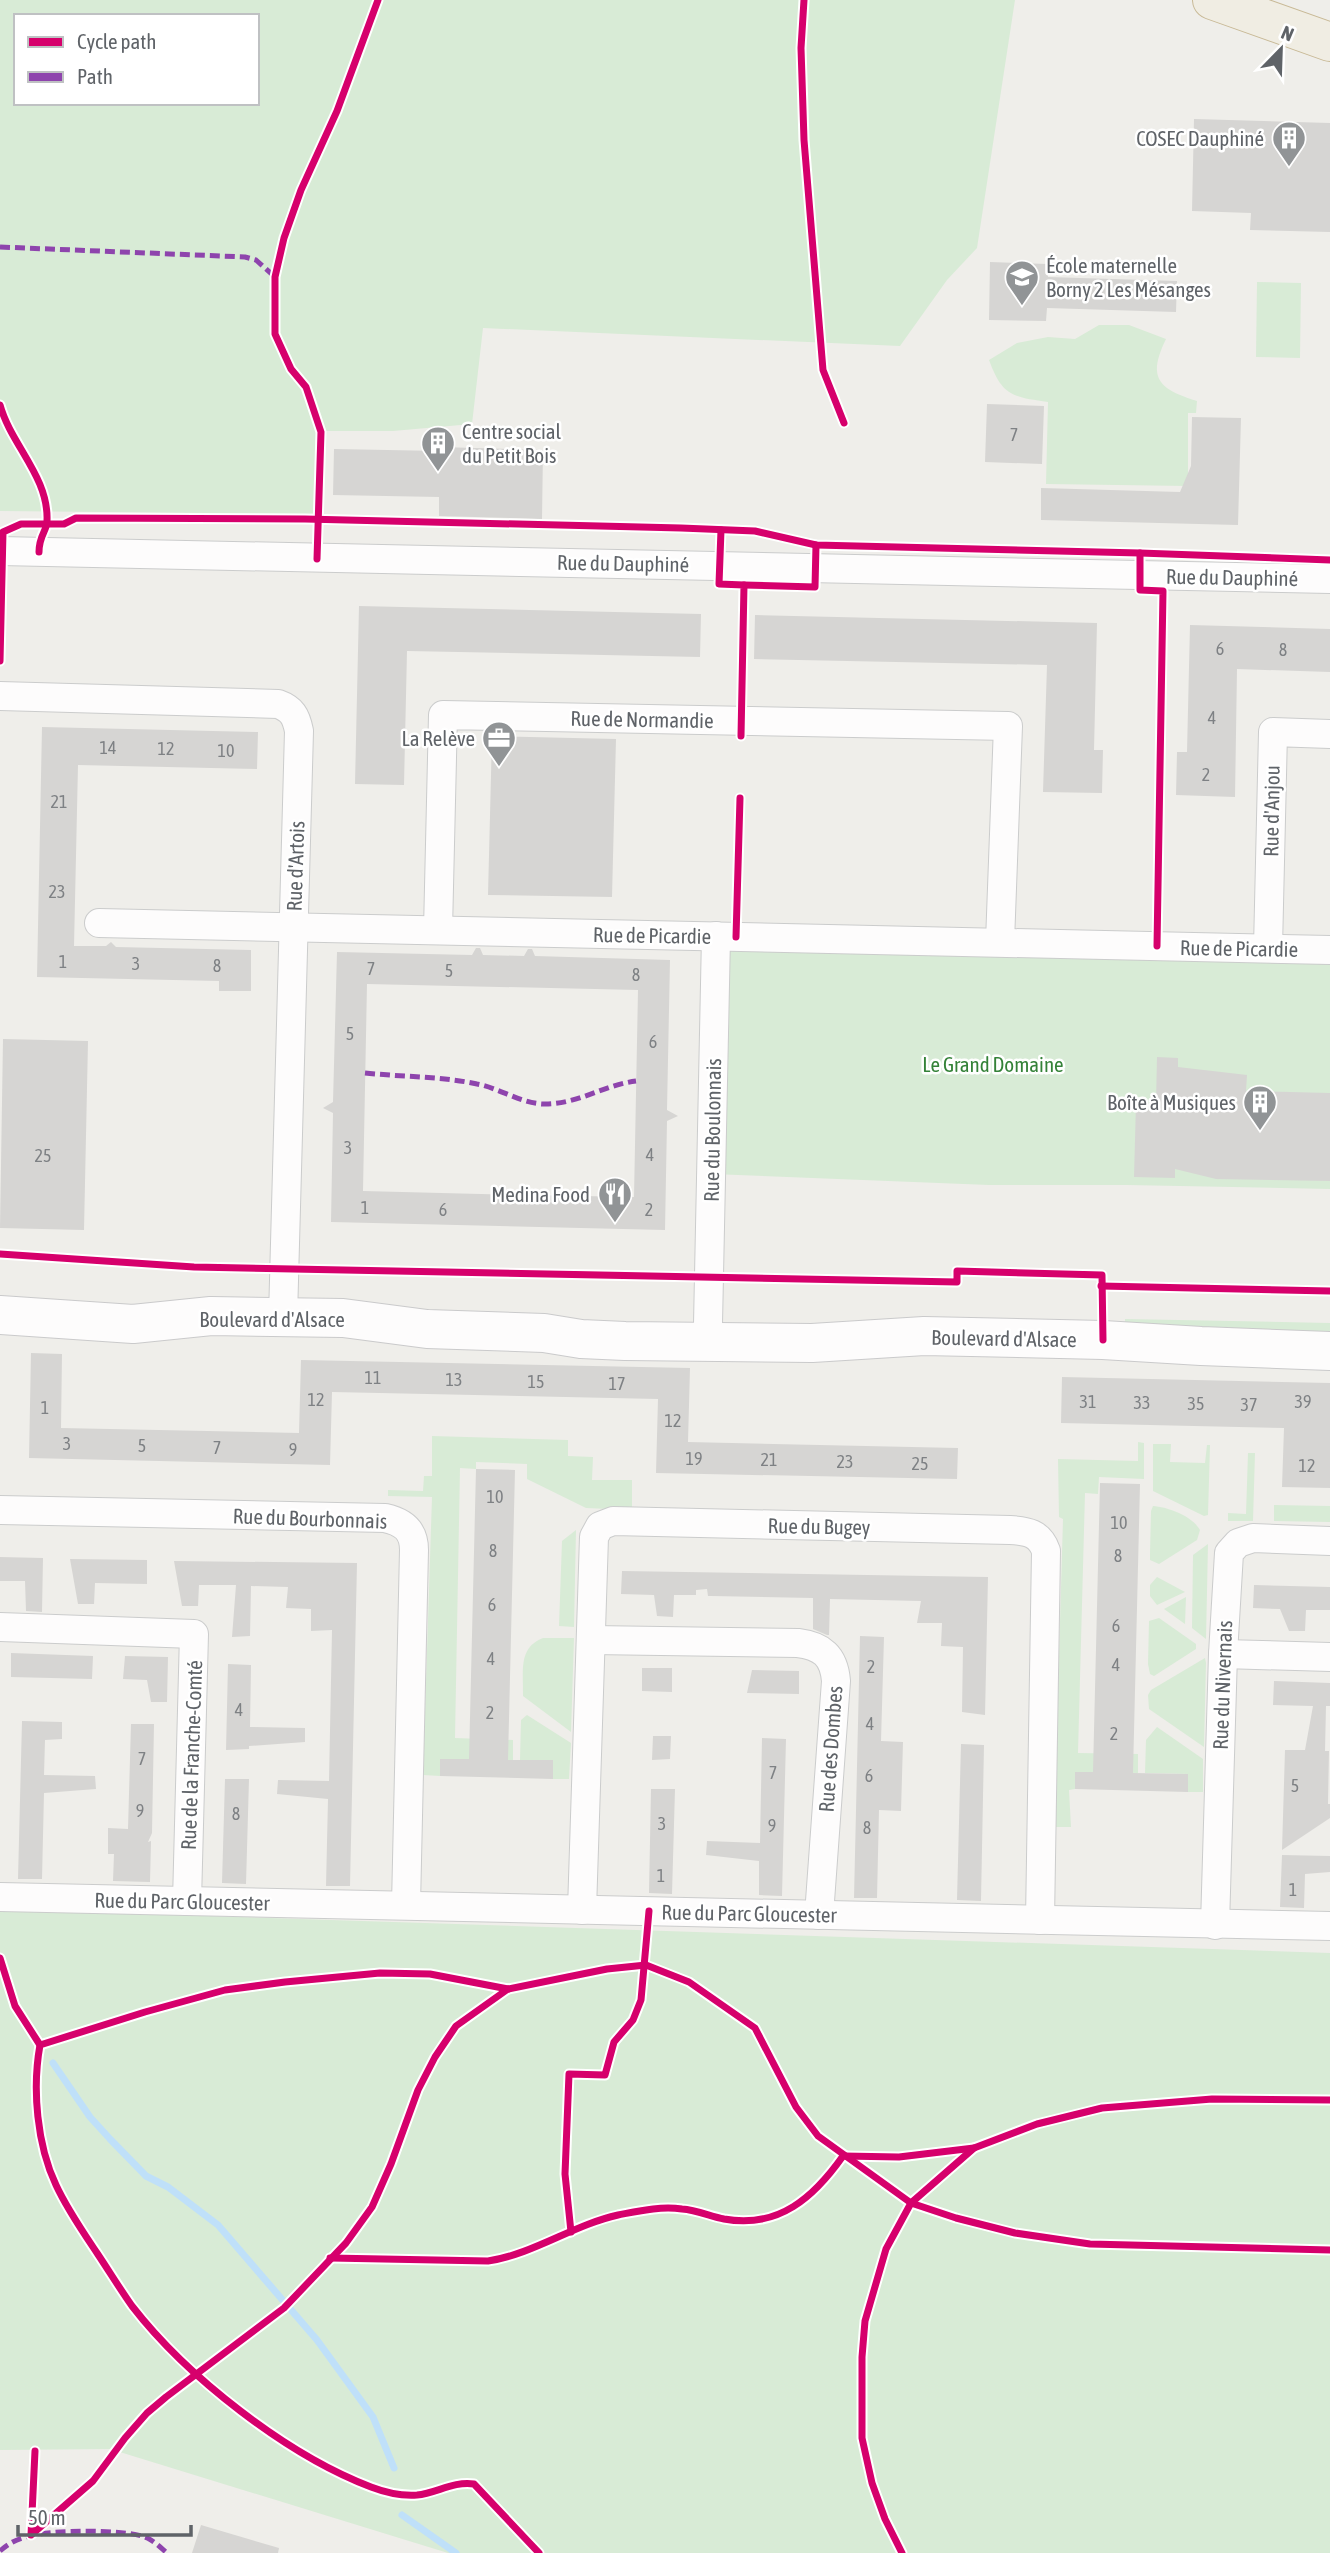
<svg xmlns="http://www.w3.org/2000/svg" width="1330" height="2553" viewBox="0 0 1330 2553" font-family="'Asap Condensed',sans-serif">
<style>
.green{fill:#d8ebd6;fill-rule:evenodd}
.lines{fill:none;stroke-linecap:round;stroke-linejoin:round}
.stream{stroke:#bfe0f9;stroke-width:7}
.building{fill:#d6d5d3;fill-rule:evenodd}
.street-casing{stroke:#cbcccc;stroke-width:30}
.secondary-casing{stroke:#cacacb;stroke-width:40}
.highway-casing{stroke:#c8b996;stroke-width:40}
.street{stroke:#fdfcfc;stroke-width:28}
.secondary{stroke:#fdfcfc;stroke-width:38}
.highway{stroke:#f0ede3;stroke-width:38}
.quiet{stroke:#8e44ad;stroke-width:5;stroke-dasharray:10 5;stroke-linecap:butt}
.cycleway-casing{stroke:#fff;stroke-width:11}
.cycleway{stroke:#d6006c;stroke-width:7}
.labels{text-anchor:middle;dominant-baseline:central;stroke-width:5;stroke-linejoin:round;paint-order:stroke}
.number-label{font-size:18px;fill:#7e8184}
.poi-label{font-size:21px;fill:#5f6368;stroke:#fff;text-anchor:end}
.street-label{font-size:21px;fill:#5f6368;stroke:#fff}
.park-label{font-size:21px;fill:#348238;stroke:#fff}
</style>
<rect width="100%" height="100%" fill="#efeeea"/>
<g class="green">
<path d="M0,0H1015L977,248L947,280L900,346L483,328L472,424L393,431H318L316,514L0,511ZM16,16H257V103H16Z"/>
<path d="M1257,282L1301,283L1300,358L1256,357Z"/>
<path d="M1099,325H1129L1166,339C1147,378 1158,389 1197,401L1196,413H1188V486L1046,484L1048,402C1011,397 1002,395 989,360L1017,343L1048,337L1075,339Z"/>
<path d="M716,936L1330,950V1189L1127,1185H989L712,1174Z"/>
<path d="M1125,1319L1330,1323V1340L1125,1330Z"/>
<path d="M432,1436L568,1440V1456L593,1457L592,1480H632V1510L586,1508L527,1479V1464L476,1462V1469L460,1468L455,1738L513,1740V1761L441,1759L440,1776L423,1775L432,1497L388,1496V1490L423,1491L424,1476H432Z"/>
<path d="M1138,1442L1144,1443V1479L1099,1477L1098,1494L1085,1493L1078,1753L1138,1754V1773L1076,1772L1075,1789L1069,1790L1071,1827H1054L1063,1519L1059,1517L1058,1459L1138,1461Z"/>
<path d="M1153,1444H1171L1170,1462L1205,1463L1207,1445H1210L1208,1515L1204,1516L1153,1491Z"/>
<path d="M1248,1453H1255L1253,1521H1228V1513L1246,1514Z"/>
<path d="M1274,1505L1330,1506V1522L1274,1521Z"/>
<path d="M1153,1506C1168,1507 1192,1516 1200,1530L1197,1540L1159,1564L1150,1560V1554L1151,1511Z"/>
<path d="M576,1530L574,1627L559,1626L562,1541Z"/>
<path d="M1208,1544L1206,1639L1192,1628L1193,1555Z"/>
<path d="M1157,1577L1185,1592L1157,1605L1150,1596V1585Z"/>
<path d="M1186,1597L1185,1624L1164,1609Z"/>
<path d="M1159,1618L1196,1644V1649L1154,1676L1150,1674L1148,1664L1149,1621Z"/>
<path d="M543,1638H574L571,1732L523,1696C524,1673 517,1648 543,1638Z"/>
<path d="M1205,1658L1206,1663L1204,1747L1149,1709L1148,1695L1151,1690Z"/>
<path d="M527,1715L571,1743L569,1779H553V1760H520L521,1720Z"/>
<path d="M1157,1727L1203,1759V1792H1188V1774L1145,1773L1146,1740Z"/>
<path d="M0,1909L1330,1953V2553H448L110,2449L0,2450Z"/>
</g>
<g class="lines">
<g class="stream">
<path d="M53,2063L90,2117L110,2139L146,2176L168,2187L218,2225L317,2340L373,2417L394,2468"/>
<path d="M402,2515L456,2553"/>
</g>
</g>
<g class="building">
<path d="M1194,119L1330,123V232L1250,230L1251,213L1192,211Z"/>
<path d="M990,262L1048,264V277L1177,281L1176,312L1047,308L1046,321L989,320Z"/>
<path d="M987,404L1044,406L1042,464L985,462Z"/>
<path d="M1192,417L1241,418L1238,525L1041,520V488L1180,492L1191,466Z"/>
<path d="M440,447L543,450L542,519L439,516V497L333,495L334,449L440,451Z"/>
<path d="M359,606L701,614L700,657L407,651L404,785L355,784Z"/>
<path d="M755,615L1097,623L1094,750H1103L1102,793L1043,792L1047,665L754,659Z"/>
<path d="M1190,625L1330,629V672L1237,669L1235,797L1176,795L1177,752H1187Z"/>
<path d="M42,727L258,732L257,769L78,765L74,946H106L111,942L116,947L251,950V991H219V981L37,977Z"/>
<path d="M492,736L616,739L612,897L488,895Z"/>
<path d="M476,948H480L483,955L524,956L528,949H532L535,956L670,960L667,1110L678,1116L667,1121L665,1230L331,1222L333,1113L323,1108L333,1102L337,952L472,955ZM367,984L638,990L634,1197L530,1195L524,1184L519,1195L363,1191Z"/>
<path d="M3,1039L88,1041L84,1230L0,1228Z"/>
<path d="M1157,1057L1178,1058V1067L1247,1075L1246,1091L1330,1093V1181L1216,1179L1175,1169V1178L1134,1177L1136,1103H1156Z"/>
<path d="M31,1353L62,1354L61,1428L299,1433L301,1360L690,1368L688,1442L958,1448L957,1479L656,1473L658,1399L332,1392L330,1465L29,1458Z"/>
<path d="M1062,1377L1330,1383V1488L1282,1487L1284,1428L1061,1423Z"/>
<path d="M476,1469L515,1470L508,1760H553V1779L440,1776V1759H469Z"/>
<path d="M1100,1483L1140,1484L1133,1773L1188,1774V1792L1075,1789V1772H1093Z"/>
<path d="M0,1557L43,1558L42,1612L26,1611L25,1581H0Z"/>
<path d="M70,1559L147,1560V1584L95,1583L94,1604H78Z"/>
<path d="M174,1561L357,1563L350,1886H326L328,1799L277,1794L278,1780L329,1781L332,1630L311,1631V1609L286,1608L288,1587L251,1586L250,1636L232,1637L236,1585H199L198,1606H182Z"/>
<path d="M622,1571L988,1577L985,1715L962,1712L963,1647L941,1646L942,1623H917L921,1601L830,1599L829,1635H827L813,1629V1598L711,1596H708L707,1589L696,1590V1595H674L673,1617L657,1616L654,1595L621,1594Z"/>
<path d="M1254,1585L1330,1587V1610H1306L1305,1631H1289L1280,1609L1253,1608Z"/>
<path d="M860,1636L884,1637L881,1741L903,1742L901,1811L879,1810L877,1898H854Z"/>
<path d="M11,1653L93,1656L92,1679L11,1677Z"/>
<path d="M125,1656L168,1657L167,1702H151L147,1680L123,1679Z"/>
<path d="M228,1664L251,1665L250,1727L305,1728V1742L249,1746V1749L226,1750Z"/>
<path d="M642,1668H672V1692L642,1691Z"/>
<path d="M752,1670L799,1671V1694L747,1693Z"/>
<path d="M1274,1681L1330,1683V1706H1326L1325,1751H1329L1328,1804H1330V1818L1282,1850L1285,1750H1305L1313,1706L1273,1705Z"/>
<path d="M22,1721L62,1722V1739L45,1740L44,1775L95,1776L96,1789L44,1793L42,1879H18Z"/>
<path d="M131,1724H154L152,1833L148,1842L151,1841L150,1882L113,1881L114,1854H108V1828L128,1829Z"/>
<path d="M653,1736H671L670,1759L652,1760Z"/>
<path d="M762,1738L786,1739L782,1896L759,1895V1861L706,1855L707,1841L760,1843Z"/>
<path d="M961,1744L984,1745L981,1901L957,1900Z"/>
<path d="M225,1779H249L246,1884L222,1883Z"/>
<path d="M651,1789H675L672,1894L649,1893Z"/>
<path d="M1282,1855L1330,1856V1872L1305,1874L1304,1908L1280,1907Z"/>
<path d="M201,2525L279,2548L278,2553H192Z"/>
</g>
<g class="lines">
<g class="street-casing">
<g id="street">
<path d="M0,551L1330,579"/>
<path d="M0,696L278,704C292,709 296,716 299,731L283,1317"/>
<path d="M99,923L1330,950"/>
<path d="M438,930L443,715L1008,726L1000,942"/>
<path d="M1268,948L1273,732L1330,734"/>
<path d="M708,1324L716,936"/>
<path d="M0,1510L385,1518C403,1522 414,1530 414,1550L406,1905"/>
<path d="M0,1627L194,1634L187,1901"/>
<path d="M592,1640L798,1643C822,1646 834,1656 836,1681L819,1915"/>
<path d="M1223,1654L1330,1657"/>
<path d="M0,1897L1330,1926"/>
<path d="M582,1910L594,1537L600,1526L613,1521L1010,1530C1027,1531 1040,1533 1046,1551L1040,1920"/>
<path d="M1215,1925L1223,1654L1229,1553L1238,1543L1253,1538L1330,1541"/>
</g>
</g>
<g class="secondary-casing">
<path id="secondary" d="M0,1315L133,1324L211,1316L343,1318L427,1329L544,1333L581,1339L625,1341L812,1343L924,1336L1103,1340L1201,1346L1330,1351"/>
</g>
<g class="highway-casing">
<path id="highway" d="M1212,0L1330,42"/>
</g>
<use href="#street" class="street"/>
<use href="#secondary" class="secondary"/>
<use href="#highway" class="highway"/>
<g class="quiet">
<path d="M0,247L245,257L256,260L275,277"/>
<path d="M365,1073C403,1077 440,1076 477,1084C499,1088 520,1103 543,1104C576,1105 604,1085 636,1081"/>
<path d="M0,2551C9,2543 17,2539 29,2536C50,2530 124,2529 145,2537C153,2540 160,2547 167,2553"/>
</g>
<g class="cycleway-casing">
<g id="cycleway">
<path d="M804,0L801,48L804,140L823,370L844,423"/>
<path d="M0,405C11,445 49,477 47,521C47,531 39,535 39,552"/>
<path d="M721,530L719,584L744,585L741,736"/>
<path d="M1140,553V590L1163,591L1157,946"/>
<path d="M317,559L321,432L306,387L291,369L275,334V277L284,238L301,190L337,111L378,0"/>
<path d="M744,585L815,587L816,545"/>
<path d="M0,661L3,532L21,524H64L76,518L305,519L681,528L755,531L816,545L1140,553L1330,560"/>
<path d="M736,937L740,798"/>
<path d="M0,1254L194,1267L957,1282V1271L1102,1275L1103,1340"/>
<path d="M1101,1286L1330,1291"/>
<path d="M0,1958L15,2006L40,2045"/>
<path d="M508,1989L430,1974L380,1973L285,1982L225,1990L145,2012L40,2045C32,2089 37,2145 56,2185C67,2209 83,2232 97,2253C109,2271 120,2289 132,2306C187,2377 287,2455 371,2487C384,2492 402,2496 417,2495C437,2493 453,2481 474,2484L539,2553"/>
<path d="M571,2232L565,2174L569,2074L605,2075L614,2042L633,2020L641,2000L649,1911"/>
<path d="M330,2258L488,2261C534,2254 573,2225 618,2215C639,2211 660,2206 682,2209C696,2210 710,2216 724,2219C779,2229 814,2197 843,2156L899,2157L974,2148"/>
<path d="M35,2451L31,2535L93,2481L125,2438L147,2413L166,2397L284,2308L346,2243L372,2207L391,2164L418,2090L435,2057L456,2026L508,1989L607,1969L646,1965L689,1982L755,2028L796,2107L818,2136L911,2203L956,2218L1015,2233L1090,2244L1330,2250"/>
<path d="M902,2553L885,2519L872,2483L862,2438V2357L865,2321L886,2249L911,2203L974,2148L1037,2124L1102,2108L1212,2099L1330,2100"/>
</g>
</g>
<use href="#cycleway" class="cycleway"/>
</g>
<defs>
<g id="building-pin" transform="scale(1.75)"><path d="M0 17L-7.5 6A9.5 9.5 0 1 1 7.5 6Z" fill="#919496" stroke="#fff"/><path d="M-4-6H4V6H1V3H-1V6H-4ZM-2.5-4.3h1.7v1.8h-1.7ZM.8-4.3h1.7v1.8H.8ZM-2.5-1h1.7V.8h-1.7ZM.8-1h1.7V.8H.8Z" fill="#fff"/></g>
<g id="school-pin" transform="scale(1.75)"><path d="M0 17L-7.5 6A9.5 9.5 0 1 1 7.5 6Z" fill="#919496" stroke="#fff"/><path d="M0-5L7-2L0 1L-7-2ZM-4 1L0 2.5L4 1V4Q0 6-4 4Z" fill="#fff"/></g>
<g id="office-pin" transform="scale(1.75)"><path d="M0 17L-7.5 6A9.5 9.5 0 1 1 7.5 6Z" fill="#919496" stroke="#fff"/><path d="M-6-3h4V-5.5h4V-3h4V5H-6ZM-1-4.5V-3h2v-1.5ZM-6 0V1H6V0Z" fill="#fff"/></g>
<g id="restaurant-pin" transform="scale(1.75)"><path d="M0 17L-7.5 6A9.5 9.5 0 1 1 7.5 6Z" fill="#919496" stroke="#fff"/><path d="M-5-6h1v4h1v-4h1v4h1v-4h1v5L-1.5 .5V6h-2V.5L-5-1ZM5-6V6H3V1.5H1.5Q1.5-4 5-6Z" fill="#fff"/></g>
</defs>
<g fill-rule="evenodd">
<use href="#building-pin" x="1289" y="138"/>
<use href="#school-pin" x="1022" y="277"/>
<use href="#building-pin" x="438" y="443"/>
<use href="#office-pin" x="499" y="738"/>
<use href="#building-pin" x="1260" y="1102"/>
<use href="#restaurant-pin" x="615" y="1194"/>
</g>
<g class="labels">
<g class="number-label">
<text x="1014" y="434">7</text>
<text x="1220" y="648">6</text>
<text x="1283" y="649">8</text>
<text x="1212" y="717">4</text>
<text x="108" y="747">14</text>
<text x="166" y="748">12</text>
<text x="226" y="750">10</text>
<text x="1206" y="774">2</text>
<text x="59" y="801">21</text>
<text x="57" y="891">23</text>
<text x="63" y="961">1</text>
<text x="136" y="963">3</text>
<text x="217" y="965">8</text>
<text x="371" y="968">7</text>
<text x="449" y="970">5</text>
<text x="636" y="974">8</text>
<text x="350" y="1033">5</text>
<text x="653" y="1041">6</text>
<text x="348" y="1147">3</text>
<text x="650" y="1154">4</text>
<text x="43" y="1155">25</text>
<text x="365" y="1207">1</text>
<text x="443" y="1209">6</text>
<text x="649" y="1209">2</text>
<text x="373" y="1377">11</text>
<text x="454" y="1379">13</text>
<text x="536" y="1381">15</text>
<text x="617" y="1383">17</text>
<text x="316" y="1399">12</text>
<text x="1088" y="1401">31</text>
<text x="1303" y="1401">39</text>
<text x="1142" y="1402">33</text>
<text x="1196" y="1403">35</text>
<text x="1249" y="1404">37</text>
<text x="45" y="1407">1</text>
<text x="673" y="1420">12</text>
<text x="67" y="1443">3</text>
<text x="142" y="1445">5</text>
<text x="217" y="1447">7</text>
<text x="293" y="1449">9</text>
<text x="694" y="1458">19</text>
<text x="769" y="1459">21</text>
<text x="845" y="1461">23</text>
<text x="920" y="1463">25</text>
<text x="1307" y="1465">12</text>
<text x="495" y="1496">10</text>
<text x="1119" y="1522">10</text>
<text x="493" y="1550">8</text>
<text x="1118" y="1555">8</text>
<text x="492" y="1604">6</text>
<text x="1116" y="1625">6</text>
<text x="491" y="1658">4</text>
<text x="1116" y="1664">4</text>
<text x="871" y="1666">2</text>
<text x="239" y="1709">4</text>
<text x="490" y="1712">2</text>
<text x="870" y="1723">4</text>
<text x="1114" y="1733">2</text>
<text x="142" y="1758">7</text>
<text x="773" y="1772">7</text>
<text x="869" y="1775">6</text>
<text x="1295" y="1785">5</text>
<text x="140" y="1810">9</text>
<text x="236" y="1813">8</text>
<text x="662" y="1823">3</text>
<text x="772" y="1825">9</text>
<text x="867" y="1827">8</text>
<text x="661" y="1875">1</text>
<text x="1293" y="1889">1</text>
</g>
<g class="poi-label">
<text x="1264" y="138">COSEC Dauphiné</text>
<text x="1046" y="265" text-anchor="start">École maternelle<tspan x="1046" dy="24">Borny 2 Les Mésanges</tspan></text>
<text x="462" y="431" text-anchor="start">Centre social<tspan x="462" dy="24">du Petit Bois</tspan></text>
<text x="475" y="738">La Relève</text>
<text x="1236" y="1102">Boîte à Musiques</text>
<text x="590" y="1194">Medina Food</text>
</g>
<g class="street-label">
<text transform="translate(623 563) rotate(1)">Rue du Dauphiné</text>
<text transform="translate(1232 577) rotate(1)">Rue du Dauphiné</text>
<text transform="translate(642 719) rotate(1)">Rue de Normandie</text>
<text transform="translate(1271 811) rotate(-89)">Rue d'Anjou</text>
<text transform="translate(295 866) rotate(-88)">Rue d'Artois</text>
<text transform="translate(652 935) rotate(1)">Rue de Picardie</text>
<text transform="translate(1239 948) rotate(1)">Rue de Picardie</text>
<text transform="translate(712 1130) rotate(-89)">Rue du Boulonnais</text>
<text x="272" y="1319">Boulevard d'Alsace</text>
<text transform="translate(1004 1338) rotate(1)">Boulevard d'Alsace</text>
<text transform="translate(310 1518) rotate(2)">Rue du Bourbonnais</text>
<text transform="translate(819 1526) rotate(1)">Rue du Bugey</text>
<text transform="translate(1222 1685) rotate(-88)">Rue du Nivernais</text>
<text transform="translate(830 1749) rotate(-86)">Rue des Dombes</text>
<text transform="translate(191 1755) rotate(-88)">Rue de la Franche-Comté</text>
<text transform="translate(182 1901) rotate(1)">Rue du Parc Gloucester</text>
<text transform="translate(749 1913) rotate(1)">Rue du Parc Gloucester</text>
</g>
<g class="park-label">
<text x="993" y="1064">Le Grand Domaine</text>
</g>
</g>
<rect x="14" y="14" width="245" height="91" fill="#ffffff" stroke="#bfc1c3" stroke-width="2"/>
<rect x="28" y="37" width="35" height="10" fill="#d6006c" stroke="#bfc1c3" stroke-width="2"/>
<text x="77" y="49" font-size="21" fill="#5f6368">Cycle path</text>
<rect x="28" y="72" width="35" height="10" fill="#8e44ad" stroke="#bfc1c3" stroke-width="2"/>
<text x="77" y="84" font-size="21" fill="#5f6368">Path</text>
<g transform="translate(1281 49) rotate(23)" stroke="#ffffff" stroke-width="5" paint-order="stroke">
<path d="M0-5L12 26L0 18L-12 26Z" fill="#5f6368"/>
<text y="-10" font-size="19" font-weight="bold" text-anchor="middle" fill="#5f6368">N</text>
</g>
<path d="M18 2525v10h173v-10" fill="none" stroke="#5f6368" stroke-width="3.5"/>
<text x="28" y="2525" font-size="21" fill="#5f6368" stroke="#ffffff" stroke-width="5" paint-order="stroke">50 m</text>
</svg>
